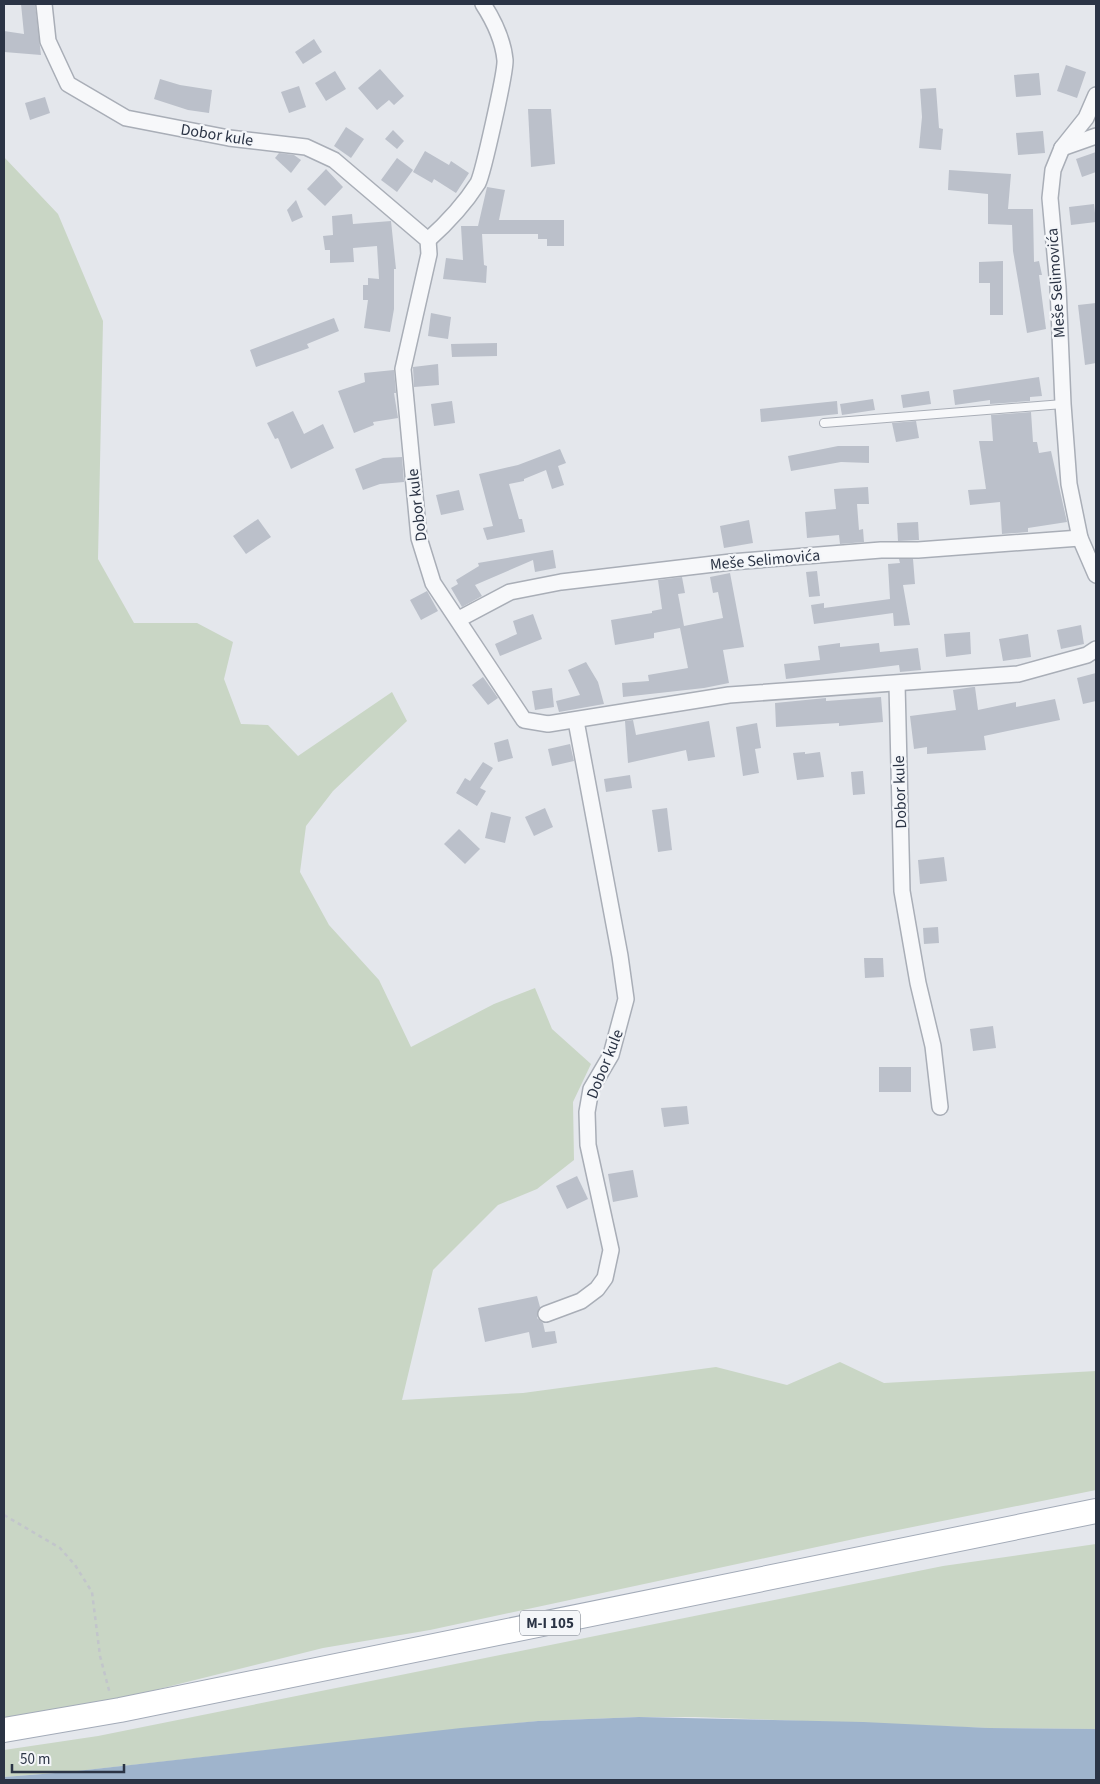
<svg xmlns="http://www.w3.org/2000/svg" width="1100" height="1784" viewBox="0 0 1100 1784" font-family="'Source Sans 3',sans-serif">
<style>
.green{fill:#c9d6c5}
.water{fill:#9fb4cc}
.building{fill:#bbc0ca}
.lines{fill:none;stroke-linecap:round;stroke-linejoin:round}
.service-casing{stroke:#a9aeb7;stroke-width:10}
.minor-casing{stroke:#a9aeb7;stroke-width:18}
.primary-casing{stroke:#a3abb8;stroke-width:26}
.path{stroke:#c2c5cb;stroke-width:2.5;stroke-dasharray:4 4;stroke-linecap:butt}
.service{stroke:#f7f8fa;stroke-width:8}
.minor{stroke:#f7f8fa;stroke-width:15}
.primary{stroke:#fff;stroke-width:24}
.labels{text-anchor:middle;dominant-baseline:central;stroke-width:4.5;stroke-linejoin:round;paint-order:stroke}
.shield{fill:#f4f6f9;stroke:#676e7b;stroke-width:1}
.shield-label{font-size:15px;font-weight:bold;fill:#2b3445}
.street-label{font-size:16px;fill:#2b3445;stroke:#f4f6f9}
</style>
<rect width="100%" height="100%" fill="#e4e7ec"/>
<g class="green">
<path d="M4,157L58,214L103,321L98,559L134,623H197L233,642L224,679L241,724L268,725L298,756L392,692L407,721L333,791L306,826L300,872L329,925L379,980L411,1047L494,1004L535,988L552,1029L591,1064L573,1102L574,1160L537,1189L498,1205L433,1270L402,1400L523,1393L716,1367L787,1385L840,1362L884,1383L1096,1371V1490L868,1536L430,1630L323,1648L99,1704L4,1722Z"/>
<path d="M1096,1544V1729L989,1728L695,1717H639L538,1721L68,1772L4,1777V1750L98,1736L943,1566Z"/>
</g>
<path class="water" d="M639,1717L863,1722L989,1728L1096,1729V1780H4V1777L68,1772L461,1728L538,1721Z"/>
<g class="building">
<path d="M21,4H35L41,55L4,52V31L24,34Z"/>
<path d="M314,39L322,52L303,64L295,52Z"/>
<path d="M1066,65L1086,72L1077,98L1057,91Z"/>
<path d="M380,69L404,96L394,105L389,100L377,110L358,88Z"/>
<path d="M335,71L346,89L326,101L315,83Z"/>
<path d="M1039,73L1041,95L1016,97L1014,75Z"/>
<path d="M160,79L180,85L212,90L209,113L188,110L154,99Z"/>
<path d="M299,86L306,107L289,113L281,92Z"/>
<path d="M936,88L939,128L943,129L941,150L919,148L922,117L920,89Z"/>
<path d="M45,97L50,113L30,120L25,103Z"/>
<path d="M528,109H551L555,164L531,167Z"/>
<path d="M346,127L364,139L351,158L334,146Z"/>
<path d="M393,130L404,141L397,149L385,139Z"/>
<path d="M1043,131L1045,153L1018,155L1016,133Z"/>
<path d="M425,151L449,165L451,161L469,173L456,193L434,179L432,183L413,172Z"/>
<path d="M1096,152V172L1082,177L1076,159Z"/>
<path d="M279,153L294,155L301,160L291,173L275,158Z"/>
<path d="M397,158L413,170L397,192L381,180Z"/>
<path d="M326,169L343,187L325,206L307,189Z"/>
<path d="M949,170L1011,174L1008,209H1033L1034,262L1039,261L1042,275H1039L1046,329L1027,333L1013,251L1012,225L988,224V194L948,190Z"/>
<path d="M487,187L505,190L499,220H564V246H547V239H538V234H482L484,265L487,266L486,283L443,279L446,258L463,260L461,226H478Z"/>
<path d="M296,200L303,217L292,222L287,210Z"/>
<path d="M1094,204L1096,222L1071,225L1069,207Z"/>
<path d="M352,214L353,224L391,221L396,269H394V309L390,332L364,328L368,300H363V285H368V278L379,279L377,246L353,248L354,262L330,263V250H325L323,236L333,235L332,216Z"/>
<path d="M1003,261V315H990V283H979V262Z"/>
<path d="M1096,303V363L1085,365L1078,305Z"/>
<path d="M431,313L451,317L448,339L428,336Z"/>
<path d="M334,318L339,331L307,344L309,348L256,367L250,350Z"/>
<path d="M497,343V356L452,357L451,344Z"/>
<path d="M438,364L439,385L414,387L413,367Z"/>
<path d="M394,370L396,393H394L398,418L373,422L374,425L354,433L338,391L365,382L364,373Z"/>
<path d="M1039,377L1042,396L1030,397V401L990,404V400L955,405L953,390Z"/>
<path d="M929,391L931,404L903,408L901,395Z"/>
<path d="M873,399L875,410L842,415L840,404Z"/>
<path d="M452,401L455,423L434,426L431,404Z"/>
<path d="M837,401L838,414L761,422L760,409Z"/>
<path d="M293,411L304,434L323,424L334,448L291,469L278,438L275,439L267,423Z"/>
<path d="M1031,412L1033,442H1037L1039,453L1051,451L1067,522L1028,528V532L1002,534L1000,502L970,505L968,490L986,489L979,441H993L991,415Z"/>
<path d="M916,421L919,438L896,442L892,423Z"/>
<path d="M838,446H869V463L841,462L791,471L788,456Z"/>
<path d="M560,449L566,463L558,466L564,485L552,489L546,470L524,479V481L509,484L519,519H522L525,532L487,540L483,528L493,526L479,474L518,465Z"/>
<path d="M402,457L404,482L380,484L363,490L355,469L383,458Z"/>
<path d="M868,487L869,504H857L859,530L863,529L864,542L840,544L839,535L807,538L805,512L836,509L834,489Z"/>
<path d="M459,490L464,510L441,515L436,495Z"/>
<path d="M258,519L271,537L246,554L233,536Z"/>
<path d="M749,520L753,543L724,548L720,526Z"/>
<path d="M918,522L919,540L898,541L897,523Z"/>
<path d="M553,550L556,568L535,572L533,560L475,585L482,596L462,607L451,588L458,584L456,580L479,566L478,563Z"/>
<path d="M899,559H913L915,584L903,585L910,625L894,626L893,613L814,624L811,605L824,603V608L890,599L888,564L900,563Z"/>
<path d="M817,571L820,596L809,597L806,572Z"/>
<path d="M730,573L744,647L723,650L729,683L704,688L623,697L622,683L649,681L648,675L688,668L680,628L654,633V638L615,645L611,620L652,613V611L662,609L658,580L682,577L685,593L678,594L684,626L723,618L718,592L713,593L710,577Z"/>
<path d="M427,591L438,611L421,620L410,600Z"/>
<path d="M533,614L542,639L500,656L495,644L517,634L513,621Z"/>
<path d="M1081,625L1084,644L1061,649L1057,630Z"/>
<path d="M970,632L971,654L946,657L944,634Z"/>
<path d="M1028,634L1031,657L1003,661L999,639Z"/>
<path d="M840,643V647L879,643L880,652L918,648L921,670L900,672L899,665L786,679L784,664L820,660L818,646Z"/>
<path d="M586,662L598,682L604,704L559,712L556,701L580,695L568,670Z"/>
<path d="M1096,673V701L1083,704L1077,678Z"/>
<path d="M483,677L498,698L488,705L472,685Z"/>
<path d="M973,687H975L978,710L1016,702V707L1055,699L1060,720L984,736L986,750L927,754V747L914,749L910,716L956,710L953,690Z"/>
<path d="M552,688L554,707L535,710L532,691Z"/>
<path d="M881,697L883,722L839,726V723L776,727L775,703L826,698V701Z"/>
<path d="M633,720L636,735L709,721L715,757L688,761L686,750L628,763L625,721Z"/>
<path d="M757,723L761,748L755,749L759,773L743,776L736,727Z"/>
<path d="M508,739L513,758L498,762L494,743Z"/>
<path d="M570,744L574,761L552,766L548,749Z"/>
<path d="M805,752V754L820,752L824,777L797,780L793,753Z"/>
<path d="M483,762L493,768L480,788L486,791L477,806L456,793L465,778L470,781Z"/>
<path d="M863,771L865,794L853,795L851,772Z"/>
<path d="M630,775L632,788L606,792L604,779Z"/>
<path d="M545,808L553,827L534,836L525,817Z"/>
<path d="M667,808L672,850L658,852L652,810Z"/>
<path d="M491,812L511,817L505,843L485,838Z"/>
<path d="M459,829L480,849L465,864L444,844Z"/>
<path d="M944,857L947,881L920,884L918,860Z"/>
<path d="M938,927L939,943L924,944L923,928Z"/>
<path d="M864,958H883L884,977L865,978Z"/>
<path d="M993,1026L996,1048L973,1051L970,1029Z"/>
<rect x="879" y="1067" width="32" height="25"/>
<path d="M687,1106L689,1124L664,1127L661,1108Z"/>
<path d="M633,1170L638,1197L613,1202L608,1174Z"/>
<path d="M577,1176L588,1199L567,1209L556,1186Z"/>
<path d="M537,1296L540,1307L537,1318L543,1323L545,1332L555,1331L557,1343L532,1348L529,1332L485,1342L478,1308Z"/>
</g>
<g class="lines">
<g class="service-casing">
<path id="service" d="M824,423L1063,404"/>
</g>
<g class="minor-casing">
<g id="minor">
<path d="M44,4L48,41L68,84L126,118L229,138L306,147L334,160L428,240L429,254L403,369L419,538L433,583L524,720L548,724L729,695L1018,674L1087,655L1096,649"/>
<path d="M1096,95L1086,118L1062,148L1053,170L1050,198L1058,287L1063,404L1069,484L1080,538L1096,575"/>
<path d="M1062,148L1096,136"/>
<path d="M428,240C447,223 464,205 478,183C483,173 506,71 505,60C503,39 494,21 483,4"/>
<path d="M459,619L510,592L561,582L731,562L881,550H918L1080,538"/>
<path d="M897,684L902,891L918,983L933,1046L940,1107"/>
<path d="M546,1314L581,1301L597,1289L605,1278L611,1250L588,1145L587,1112L591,1089L611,1055L626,999L620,956L576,721"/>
</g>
</g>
<g class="primary-casing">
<path id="primary" d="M4,1730L120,1710L1096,1511"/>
</g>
<path class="path" d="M4,1515L60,1548L75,1565L92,1592L100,1656L110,1694"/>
<use href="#service" class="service"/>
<use href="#minor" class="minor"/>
<use href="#primary" class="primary"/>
</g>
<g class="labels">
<rect class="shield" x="520" y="1610.5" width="60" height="25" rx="4"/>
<g class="shield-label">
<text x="550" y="1623">M-I 105</text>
</g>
<g class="street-label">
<text transform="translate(217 135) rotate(9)">Dobor kule</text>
<text transform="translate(1056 283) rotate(-94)">Meše Selimovića</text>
<text transform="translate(417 505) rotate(-97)">Dobor kule</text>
<text transform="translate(765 560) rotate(-5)">Meše Selimovića</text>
<text transform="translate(900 792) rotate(-92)">Dobor kule</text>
<text transform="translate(605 1064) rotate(-68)">Dobor kule</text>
</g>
</g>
<rect width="1100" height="1784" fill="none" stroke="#2b3445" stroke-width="10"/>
<path d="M12 1764v8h112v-8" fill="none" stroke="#2b3445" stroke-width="2.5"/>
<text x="20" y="1764" font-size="15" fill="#2b3445" stroke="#f4f6f9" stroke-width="4" paint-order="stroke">50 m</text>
</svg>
